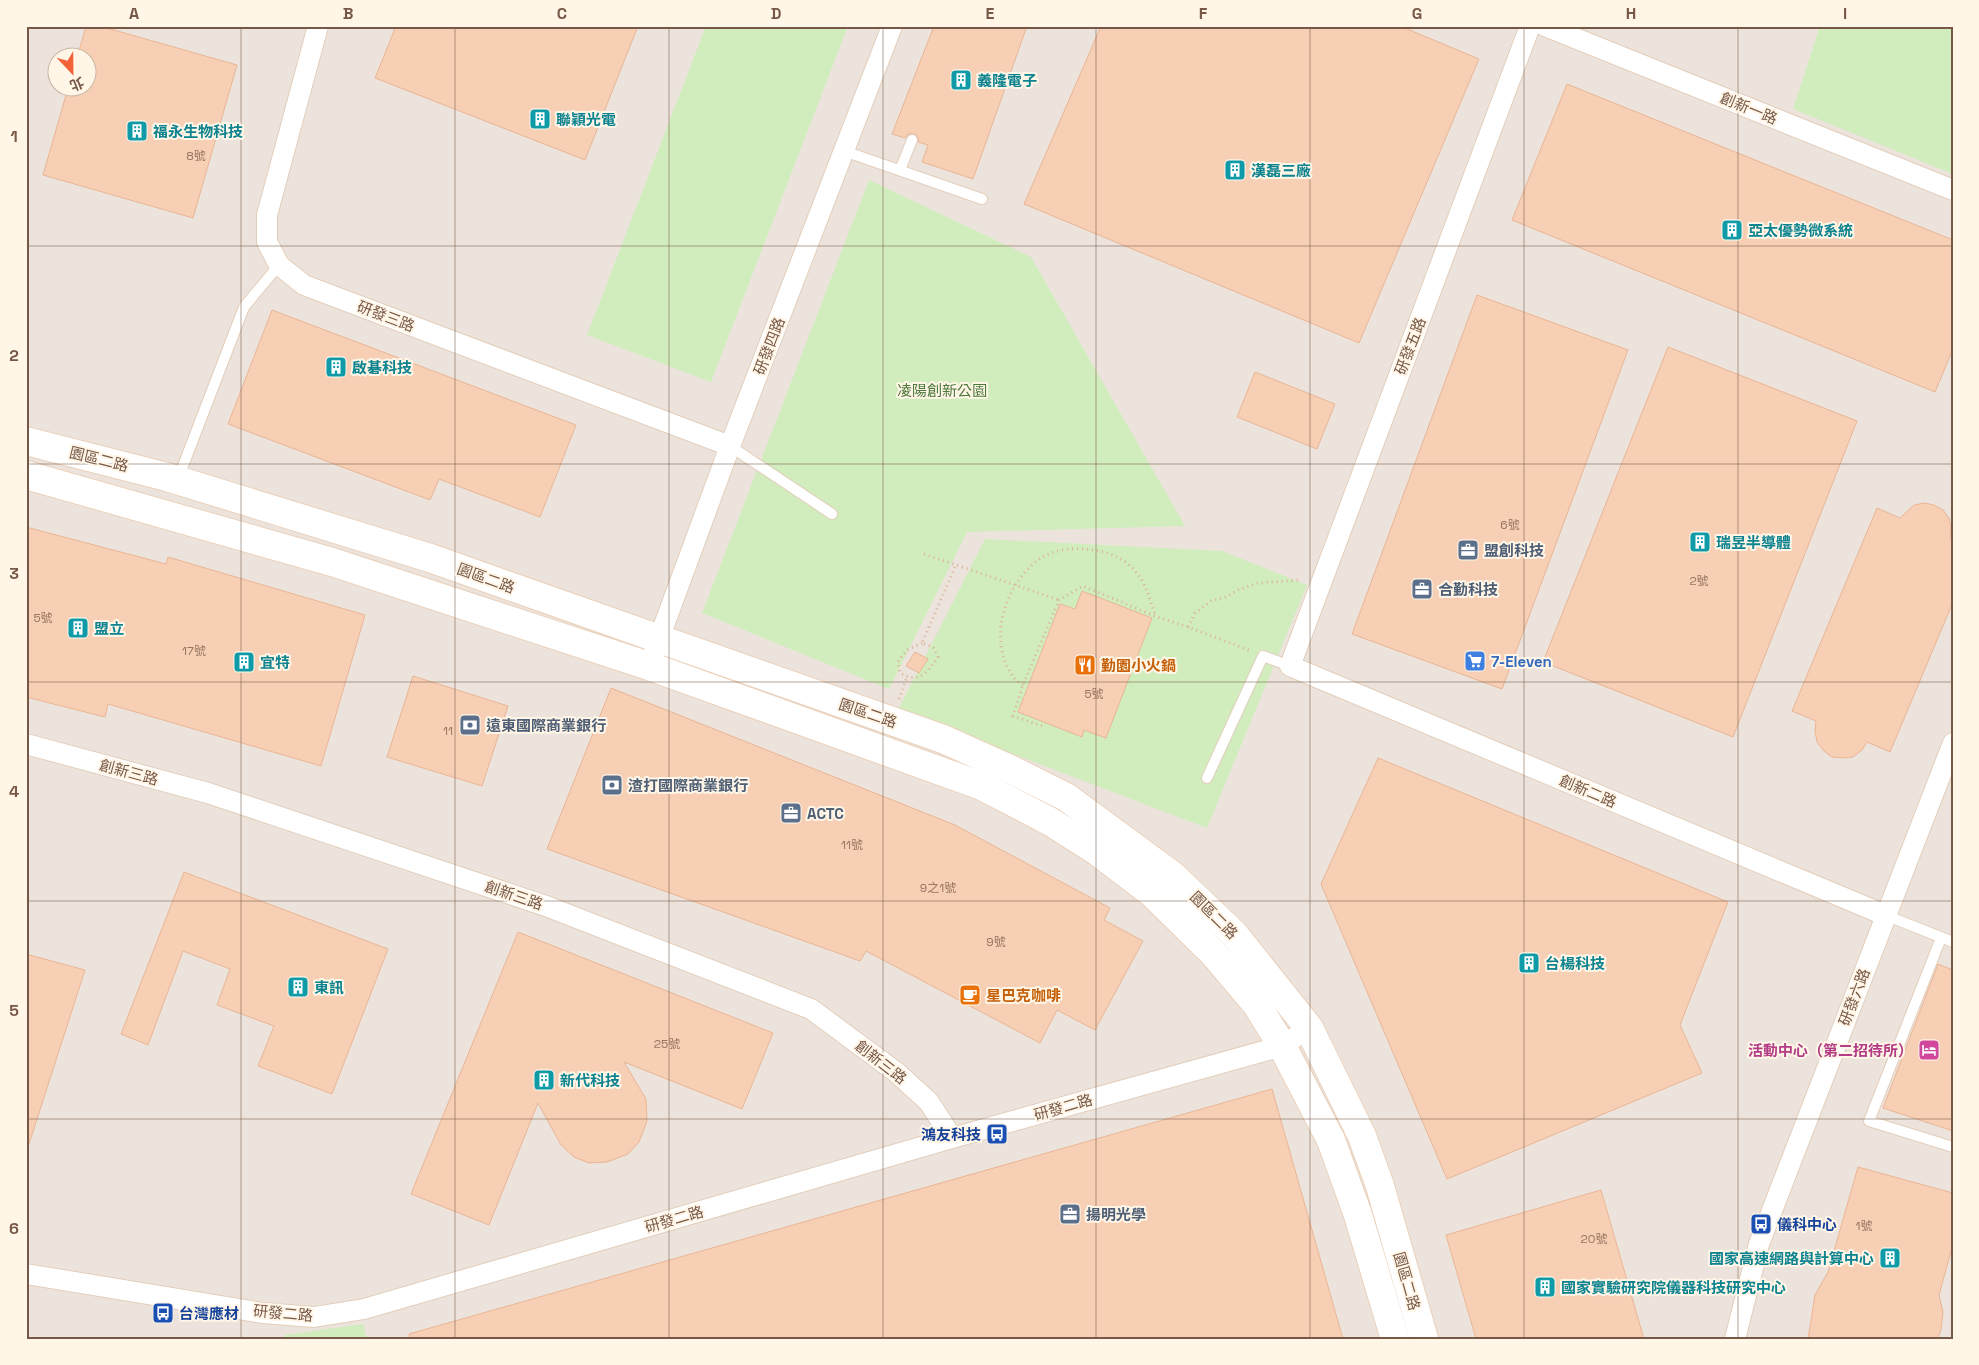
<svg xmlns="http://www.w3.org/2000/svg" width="1979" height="1365" viewBox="0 0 1979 1365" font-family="'Space Grotesk','Noto Sans TC',sans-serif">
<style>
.industrial{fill:#ece4dc;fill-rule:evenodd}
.green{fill:#d1edbe}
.building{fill:#f6cfb5;stroke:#eab594}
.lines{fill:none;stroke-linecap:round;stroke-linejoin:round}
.lane-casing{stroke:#e3cebb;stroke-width:12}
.street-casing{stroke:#e3cebb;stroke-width:22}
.secondary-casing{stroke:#ebd1bb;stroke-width:30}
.path{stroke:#dab299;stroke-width:3;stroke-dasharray:1 4;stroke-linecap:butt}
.lane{stroke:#fff;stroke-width:10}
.street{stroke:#fff;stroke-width:20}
.secondary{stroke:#fff;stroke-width:28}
.grid{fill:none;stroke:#775745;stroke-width:1;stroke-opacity:0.55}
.labels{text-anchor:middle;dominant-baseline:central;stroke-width:4;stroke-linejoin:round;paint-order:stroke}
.number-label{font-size:12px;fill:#977561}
.culture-label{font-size:15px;font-weight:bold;fill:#0d838f;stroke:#fff6e8;text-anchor:start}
.street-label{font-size:15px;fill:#775745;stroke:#fff6e8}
.park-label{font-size:15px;fill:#4c783a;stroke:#fff6e8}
.service-label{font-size:15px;font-weight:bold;fill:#4e5e75;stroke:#fff6e8;text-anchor:start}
.shop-label{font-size:15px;font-weight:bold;fill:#366cbe;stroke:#fff6e8;text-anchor:start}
.food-label{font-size:15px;font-weight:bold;fill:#c56008;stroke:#fff6e8;text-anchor:start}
.hotel-label{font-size:15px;font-weight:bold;fill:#b23c85;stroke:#fff6e8;text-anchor:end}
.transit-label{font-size:15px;font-weight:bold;fill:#164399;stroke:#fff6e8;text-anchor:start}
.neatline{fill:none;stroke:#775745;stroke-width:2}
.grid-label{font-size:16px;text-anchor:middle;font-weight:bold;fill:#775745}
</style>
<rect width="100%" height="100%" fill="#fef2e0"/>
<path class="industrial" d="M26,26H1953V1339H26ZM58,58H88V88H58Z"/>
<g class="green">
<path d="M706,26H848L711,382L587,335Z"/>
<path d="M1820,26H1953V174L1793,109Z"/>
<path d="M869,180L1031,257L1185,526L967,532L889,689L702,613Z"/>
<path d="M985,539L1222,551L1307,585L1207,828L898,710Z"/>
<path d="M363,1324L367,1339H284L285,1335Z"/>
</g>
<g class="building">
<path d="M86,26H100L237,65L193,218L43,175L68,88H88V58H77Z"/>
<path d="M396,26H638L585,160L375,78Z"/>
<path d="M934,26H1027L973,179L922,162L928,145L918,142L919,139L915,134H908L905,138L892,134Z"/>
<path d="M1101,26H1400L1479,59L1359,343L1024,204Z"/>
<path d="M1567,84L1953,240V349L1935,392L1512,220Z"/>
<path d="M1477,295L1628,350L1502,689L1352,634Z"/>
<path d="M272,310L576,425L540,517L439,479L430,500L228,424Z"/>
<path d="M1668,347L1857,421L1733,737L1543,662Z"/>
<path d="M1255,372L1335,404L1317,449L1237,417Z"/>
<path d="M1925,503L1934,505L1943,510L1949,518L1951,528L1950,538L1953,539V602L1890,752L1867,742L1862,750L1853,757L1844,758L1832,757L1824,751L1817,742L1815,731L1816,721L1792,711L1877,508L1900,518L1914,505Z"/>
<path d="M26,527L166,564L168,557L365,615L321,766L108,704L105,717L26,697Z"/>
<path d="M1082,591L1152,618L1106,738L1084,730L1082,737L1018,712L1060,604L1075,609Z"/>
<path d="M915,652L928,659L919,673L906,666Z"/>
<path d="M413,676L508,706L482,786L387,757Z"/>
<path d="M611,688L955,825L1110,908L1104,920L1143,941L1095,1030L1057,1010L1040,1043L866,951L860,961L547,849Z"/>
<path d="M1378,758L1728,902L1680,1025L1702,1073L1447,1179L1321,884Z"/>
<path d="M184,872L388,949L332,1094L258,1066L274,1026L217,1005L230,969L183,951L148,1045L121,1034Z"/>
<path d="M518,932L773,1033L742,1109L624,1062L646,1099L647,1121L639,1142L628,1154L607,1162L589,1163L574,1157L561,1145L538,1103L489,1225L411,1194Z"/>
<path d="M26,954L85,970L29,1144L26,1143Z"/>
<path d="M1938,964L1953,970V1131L1883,1108Z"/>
<path d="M1272,1089L1343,1339H410L409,1334Z"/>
<path d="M1858,1167L1953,1193V1244L1939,1295L1943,1312L1941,1330L1937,1339H1808L1815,1295L1828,1272Z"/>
<path d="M1601,1190L1644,1339H1476L1446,1235Z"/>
</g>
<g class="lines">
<g class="lane-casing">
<g id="lane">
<path d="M844,151L982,199"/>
<path d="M900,170L912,140"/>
<path d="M730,446L832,514"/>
<path d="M178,479L244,307L279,265"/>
<path d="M1207,778L1263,656L1290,666"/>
<path d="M1885,915L1953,942"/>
<path d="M1941,938L1869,1121L1953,1147"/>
</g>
</g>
<g class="street-casing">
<g id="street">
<path d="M318,26L267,215V242L279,265L304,285L730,446"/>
<path d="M1530,26L1290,666L1885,915"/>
<path d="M1545,26L1953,190"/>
<path d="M649,666L730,446L892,26"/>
<path d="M26,744L208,793L546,906L811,1009L896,1072L929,1102L952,1138"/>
<path d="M26,1274L263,1313L314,1317L364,1309L952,1138L1282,1046L1309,1028"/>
<path d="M1735,1339L1759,1244L1953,743"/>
</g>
</g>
<g class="secondary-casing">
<g id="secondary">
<path d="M26,441L167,477L430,558L943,739L1010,769L1066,797L1172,875L1234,934L1309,1028L1362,1136L1380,1186L1424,1339"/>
<path d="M26,475L332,562L649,666L982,786L1051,822L1098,852L1152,893L1214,954L1257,1005L1282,1046L1331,1140L1358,1215L1395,1339"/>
</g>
</g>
<g class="path">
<path d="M924,554L1059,600"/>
<path d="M1188,627L1195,613L1211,601L1226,597L1238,590L1258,583L1299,580"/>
<path d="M922,643L907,650L898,662L900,673C919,684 927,673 938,657L933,647L922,643L956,565"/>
<path d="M1023,685C1014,680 1012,675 1007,666C990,630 1008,583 1038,560C1053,549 1075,547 1093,550C1110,552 1125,559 1136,572C1148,586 1149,600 1156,616"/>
<path d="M899,699L907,677"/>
<path d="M1042,726L1013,716L1023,685L1059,600L1083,586L1157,617L1188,627L1251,651"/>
</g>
<use href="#lane" class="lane"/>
<use href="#street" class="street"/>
<use href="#secondary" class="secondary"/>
</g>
<path class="grid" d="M241,26V1339M455,26V1339M669,26V1339M883,26V1339M1096,26V1339M1310,26V1339M1524,26V1339M1738,26V1339M26,246H1953M26,464H1953M26,682H1953M26,901H1953M26,1119H1953"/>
<defs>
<g id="building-square" transform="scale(1.125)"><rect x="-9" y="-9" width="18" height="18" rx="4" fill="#0f9aa8" stroke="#fff6e8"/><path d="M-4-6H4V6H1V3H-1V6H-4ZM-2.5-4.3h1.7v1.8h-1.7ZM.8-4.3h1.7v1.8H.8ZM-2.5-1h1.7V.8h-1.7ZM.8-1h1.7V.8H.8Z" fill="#fff"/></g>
<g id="office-square" transform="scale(1.125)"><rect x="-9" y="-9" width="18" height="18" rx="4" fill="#5c6f8a" stroke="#fff6e8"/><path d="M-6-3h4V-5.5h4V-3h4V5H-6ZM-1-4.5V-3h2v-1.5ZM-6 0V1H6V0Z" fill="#fff"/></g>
<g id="supermarket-square" transform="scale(1.125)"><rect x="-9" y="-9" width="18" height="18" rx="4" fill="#3f7fe0" stroke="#fff6e8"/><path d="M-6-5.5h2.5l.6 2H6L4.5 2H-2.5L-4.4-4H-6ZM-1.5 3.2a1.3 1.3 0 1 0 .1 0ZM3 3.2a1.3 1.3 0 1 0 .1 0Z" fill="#fff"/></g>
<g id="restaurant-square" transform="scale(1.125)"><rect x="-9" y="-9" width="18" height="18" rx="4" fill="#e8710a" stroke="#fff6e8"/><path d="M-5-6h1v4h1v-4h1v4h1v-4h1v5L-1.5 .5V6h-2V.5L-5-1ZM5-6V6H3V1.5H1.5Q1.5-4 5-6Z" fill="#fff"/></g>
<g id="bank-square" transform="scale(1.125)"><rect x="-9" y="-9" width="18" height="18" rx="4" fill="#5c6f8a" stroke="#fff6e8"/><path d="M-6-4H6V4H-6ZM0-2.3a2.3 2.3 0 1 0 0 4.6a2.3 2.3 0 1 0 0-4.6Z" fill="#fff"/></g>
<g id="cafe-square" transform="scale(1.125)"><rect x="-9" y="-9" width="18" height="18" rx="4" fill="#e8710a" stroke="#fff6e8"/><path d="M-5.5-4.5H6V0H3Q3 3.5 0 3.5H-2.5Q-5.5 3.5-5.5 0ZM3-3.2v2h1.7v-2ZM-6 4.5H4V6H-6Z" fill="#fff"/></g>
<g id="hotel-square" transform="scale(1.125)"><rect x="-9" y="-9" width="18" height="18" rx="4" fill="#d1479c" stroke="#fff6e8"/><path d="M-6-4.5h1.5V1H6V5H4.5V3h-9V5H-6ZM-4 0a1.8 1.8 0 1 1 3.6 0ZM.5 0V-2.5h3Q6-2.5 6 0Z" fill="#fff"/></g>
<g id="bus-square" transform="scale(1.125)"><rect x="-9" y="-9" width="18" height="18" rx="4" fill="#1a4fb4" stroke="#fff6e8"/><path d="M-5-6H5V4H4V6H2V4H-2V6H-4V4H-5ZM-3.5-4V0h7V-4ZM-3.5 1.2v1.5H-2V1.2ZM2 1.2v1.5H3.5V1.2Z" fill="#fff"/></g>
</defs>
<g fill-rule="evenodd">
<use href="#building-square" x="961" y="80"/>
<use href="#building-square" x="540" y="119"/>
<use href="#building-square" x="137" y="131"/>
<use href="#building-square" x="1235" y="170"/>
<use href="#building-square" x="1732" y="230"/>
<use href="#building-square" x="336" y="367"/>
<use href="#building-square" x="1700" y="542"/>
<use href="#office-square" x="1468" y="550"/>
<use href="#office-square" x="1422" y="589"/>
<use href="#building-square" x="78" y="628"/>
<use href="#supermarket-square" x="1475" y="661"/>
<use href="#building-square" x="244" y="662"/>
<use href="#restaurant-square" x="1085" y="665"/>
<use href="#bank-square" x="470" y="725"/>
<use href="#bank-square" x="612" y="785"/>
<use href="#office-square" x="791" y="813"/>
<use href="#building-square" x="1529" y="963"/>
<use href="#building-square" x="298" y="987"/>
<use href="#cafe-square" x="970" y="995"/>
<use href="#hotel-square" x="1929" y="1050"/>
<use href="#building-square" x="544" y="1080"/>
<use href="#bus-square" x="997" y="1134"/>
<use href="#office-square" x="1070" y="1214"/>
<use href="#bus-square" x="1761" y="1224"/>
<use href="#building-square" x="1890" y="1258"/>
<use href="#building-square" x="1545" y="1287"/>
<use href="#bus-square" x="163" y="1313"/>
</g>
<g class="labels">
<g class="number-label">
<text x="196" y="156">8號</text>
<text x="1510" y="525">6號</text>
<text x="1699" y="581">2號</text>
<text x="43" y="618">5號</text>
<text x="194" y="651">17號</text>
<text x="1094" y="694">5號</text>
<text x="448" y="731">11</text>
<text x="852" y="845">11號</text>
<text x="938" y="888">9之1號</text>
<text x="996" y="942">9號</text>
<text x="667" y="1044">25號</text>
<text x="1864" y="1226">1號</text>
<text x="1594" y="1239">20號</text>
</g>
<g class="culture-label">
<text x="977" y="80">義隆電子</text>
<text x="556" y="119">聯穎光電</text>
<text x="153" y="131">福永生物科技</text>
<text x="1251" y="170">漢磊三廠</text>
<text x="1748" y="230">亞太優勢微系統</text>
<text x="352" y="367">啟碁科技</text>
<text x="1716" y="542">瑞昱半導體</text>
<text x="94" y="628">盟立</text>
<text x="260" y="662">宜特</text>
<text x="1545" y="963">台楊科技</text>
<text x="314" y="987">東訊</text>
<text x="560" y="1080">新代科技</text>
<text x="1874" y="1258" text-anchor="end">國家高速網路與計算中心</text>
<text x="1561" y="1287">國家實驗研究院儀器科技研究中心</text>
</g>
<g class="street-label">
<text transform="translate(1749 108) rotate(22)">創新一路</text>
<text transform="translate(386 316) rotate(21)">研發三路</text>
<text transform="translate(769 346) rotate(-69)">研發四路</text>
<text transform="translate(1410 346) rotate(-69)">研發五路</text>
<text transform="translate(99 459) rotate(14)">園區二路</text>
<text transform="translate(486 578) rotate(20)">園區二路</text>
<text transform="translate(868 713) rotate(19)">園區二路</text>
<text transform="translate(129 772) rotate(15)">創新三路</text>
<text transform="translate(1588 791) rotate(23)">創新二路</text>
<text transform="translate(514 895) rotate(19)">創新三路</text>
<text transform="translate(1214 915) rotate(45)">園區二路</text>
<text transform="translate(1854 997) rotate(-69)">研發六路</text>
<text transform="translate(881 1062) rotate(38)">創新三路</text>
<text transform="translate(1063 1107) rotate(-16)">研發二路</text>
<text transform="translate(674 1219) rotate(-16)">研發二路</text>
<text transform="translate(1407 1281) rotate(74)">園區二路</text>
<text transform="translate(283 1313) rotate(5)">研發二路</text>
</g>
<g class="park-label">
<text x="942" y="390">凌陽創新公園</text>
</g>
<g class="service-label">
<text x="1484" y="550">盟創科技</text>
<text x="1438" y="589">合勤科技</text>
<text x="486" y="725">遠東國際商業銀行</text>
<text x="628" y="785">渣打國際商業銀行</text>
<text x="807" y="813">ACTC</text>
<text x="1086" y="1214">揚明光學</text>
</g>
<g class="shop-label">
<text x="1491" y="661">7-Eleven</text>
</g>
<g class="food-label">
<text x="1101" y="665">勤園小火鍋</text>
<text x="986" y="995">星巴克咖啡</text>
</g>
<g class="hotel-label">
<text x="1913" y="1050">活動中心（第二招待所）</text>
</g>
<g class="transit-label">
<text x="981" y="1134" text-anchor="end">鴻友科技</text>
<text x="1777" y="1224">儀科中心</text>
<text x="179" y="1313">台灣應材</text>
</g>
</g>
<rect width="1979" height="1365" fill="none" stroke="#fff6e8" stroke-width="55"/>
<g transform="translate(72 72) rotate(158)"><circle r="24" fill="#fff6e8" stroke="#c9b6a7"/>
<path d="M0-4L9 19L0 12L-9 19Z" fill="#f3633a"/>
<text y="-8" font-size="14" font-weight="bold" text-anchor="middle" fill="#775745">北</text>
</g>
<rect x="28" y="28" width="1924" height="1310" class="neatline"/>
<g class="grid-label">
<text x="134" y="19">A</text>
<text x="348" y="19">B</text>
<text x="562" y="19">C</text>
<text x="776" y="19">D</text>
<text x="990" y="19">E</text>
<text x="1203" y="19">F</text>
<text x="1417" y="19">G</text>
<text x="1631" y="19">H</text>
<text x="1845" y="19">I</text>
<text x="14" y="142">1</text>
<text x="14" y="361">2</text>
<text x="14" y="579">3</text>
<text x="14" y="797">4</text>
<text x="14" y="1016">5</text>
<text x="14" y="1234">6</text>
</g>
</svg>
